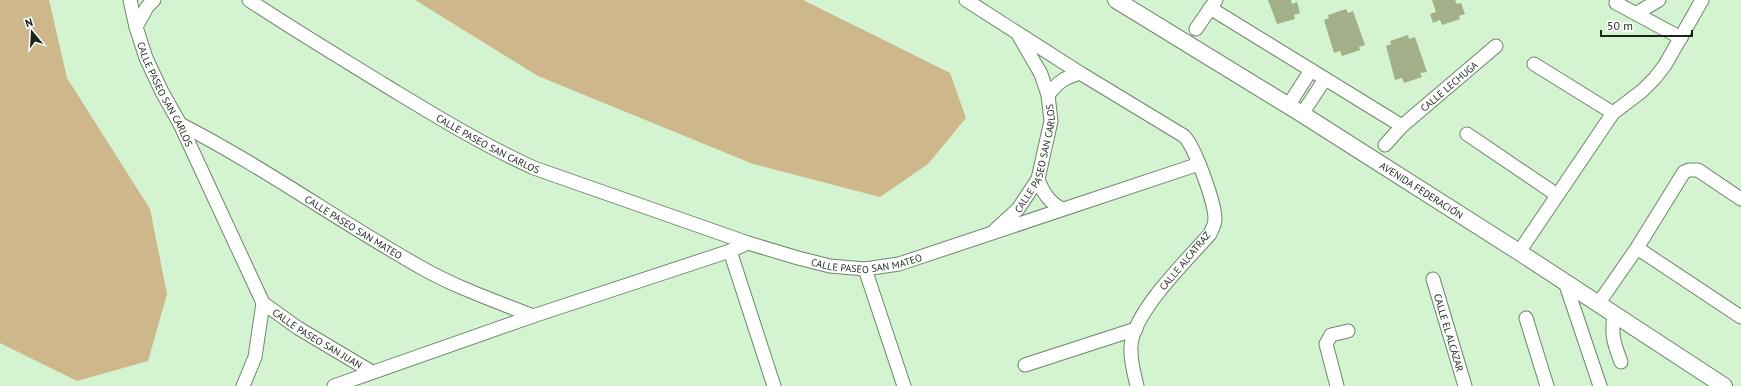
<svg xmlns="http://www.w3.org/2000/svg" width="1741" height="386" viewBox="0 0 1741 386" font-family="'PT Sans',sans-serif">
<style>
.green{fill:#cfb78c}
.building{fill:#a3af88}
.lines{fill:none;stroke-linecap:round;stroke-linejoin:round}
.minor-casing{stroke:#6c8869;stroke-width:15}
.major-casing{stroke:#6c8869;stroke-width:18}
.minor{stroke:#fff;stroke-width:13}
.major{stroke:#fff;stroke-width:16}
.labels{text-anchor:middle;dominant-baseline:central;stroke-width:3;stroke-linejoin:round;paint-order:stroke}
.street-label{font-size:10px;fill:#1a2519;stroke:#fff}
</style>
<rect width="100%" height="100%" fill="#d4f3d0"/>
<g class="green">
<path d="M0,0H49L67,78L150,209L167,294L148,361L77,381L0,343Z"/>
<path d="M415,0H803L950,73L966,118L928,164L880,197L753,164L538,76Z"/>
</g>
<g class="building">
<path d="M1268,0H1291L1292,4L1297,2L1300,13L1294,15L1295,19L1277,24Z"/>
<path d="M1432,0H1455L1457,4L1461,3L1465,14L1459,16L1460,19L1442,25L1440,20L1433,23L1430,14L1436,12Z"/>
<path d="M1346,9L1348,13L1353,11L1365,45L1359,47L1360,50L1342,56L1340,51L1334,53L1324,20L1329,18L1328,15Z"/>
<path d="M1408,35L1409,39L1415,37L1427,72L1420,73L1422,77L1404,83L1402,78L1395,80L1386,46L1391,44L1390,41Z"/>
</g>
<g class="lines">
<g class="minor-casing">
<g id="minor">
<path id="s1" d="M130,0L136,27L146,58L162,92L180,124L263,303L255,357L243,386"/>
<path id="s2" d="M249,0C294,30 341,58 388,87C436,116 483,145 534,168L748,243L798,258L830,266L865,269L899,264L1199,164"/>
<path d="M966,0L1080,73L1184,136C1195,147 1215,203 1215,219C1215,225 1212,229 1210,234C1187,260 1133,312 1131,346C1130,360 1134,373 1137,386"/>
<path d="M1616,3L1681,38"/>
<path d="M1210,8L1402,126"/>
<path d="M1637,13L1659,0"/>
<path d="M136,27L147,7L154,0"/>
<path d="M1196,29L1216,0"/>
<path d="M1534,64L1613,113"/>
<path d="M1048,95C1059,81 1064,78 1080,73"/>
<path d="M1288,106L1311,70"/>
<path d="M1302,114L1325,79"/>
<path id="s3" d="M180,124C264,167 340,222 422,268C457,288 496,301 533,316"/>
<path d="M1467,134L1557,195"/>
<path id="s4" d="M1385,145L1402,126L1496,46"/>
<path d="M1038,179C1043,193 1049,202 1062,209"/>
<path id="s5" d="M995,230L1018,209L1038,179L1051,121L1048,95L1041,74L1019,36"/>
<path d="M1637,248L1741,317"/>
<path d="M730,251L774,386"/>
<path d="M1519,252L1613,113L1642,91L1655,78L1665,65L1702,0"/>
<path d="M865,269L904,386"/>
<path id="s6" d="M1433,279L1465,386"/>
<path d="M1565,282L1600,386"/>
<path id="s7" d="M263,303L298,328L372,372"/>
<path d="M1598,304L1637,248L1684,172L1689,170H1698L1741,199"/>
<path d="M1614,315C1611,336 1614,343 1621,362"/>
<path d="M1526,318L1547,386"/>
<path d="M1025,365L1136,329"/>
<path d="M334,386L533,316L730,251L748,243"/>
<path d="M1337,386L1326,344L1331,335L1348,331"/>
</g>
</g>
<g class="major-casing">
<g id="major">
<path id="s8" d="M1116,0L1302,114L1519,252L1724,386"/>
</g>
</g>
<use href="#minor" class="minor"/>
<use href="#major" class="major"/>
</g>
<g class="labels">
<g class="street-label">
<text stroke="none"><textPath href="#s4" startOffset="87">CALLE LECHUGA</textPath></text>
<text stroke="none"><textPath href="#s1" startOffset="101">CALLE PASEO SAN CARLOS</textPath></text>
<text stroke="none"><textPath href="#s2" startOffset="279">CALLE PASEO SAN CARLOS</textPath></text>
<text stroke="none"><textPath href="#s5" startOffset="86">CALLE PASEO SAN CARLOS</textPath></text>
<text stroke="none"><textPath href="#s8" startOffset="360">AVENIDA FEDERACIÓN</textPath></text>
<text stroke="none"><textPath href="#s3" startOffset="202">CALLE PASEO SAN MATEO</textPath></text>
<text stroke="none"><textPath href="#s2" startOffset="680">CALLE PASEO SAN MATEO</textPath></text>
<text transform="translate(1185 261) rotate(-50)">CALLE ALCATRAZ</text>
<text stroke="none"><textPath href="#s6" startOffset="56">CALLE EL ALCÁZAR</textPath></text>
<text stroke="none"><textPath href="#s7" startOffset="65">CALLE PASEO SAN JUAN</textPath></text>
</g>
</g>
<g transform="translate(32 32) rotate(342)" stroke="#ffffff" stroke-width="3" paint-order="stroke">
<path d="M0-3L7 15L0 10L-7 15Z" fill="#1a2519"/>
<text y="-6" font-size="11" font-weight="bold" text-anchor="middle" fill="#1a2519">N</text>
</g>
<path d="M1601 30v6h91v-6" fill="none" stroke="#1a2519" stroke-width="2"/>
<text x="1607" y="30" font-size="12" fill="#1a2519" stroke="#ffffff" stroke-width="3" paint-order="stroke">50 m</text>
</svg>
